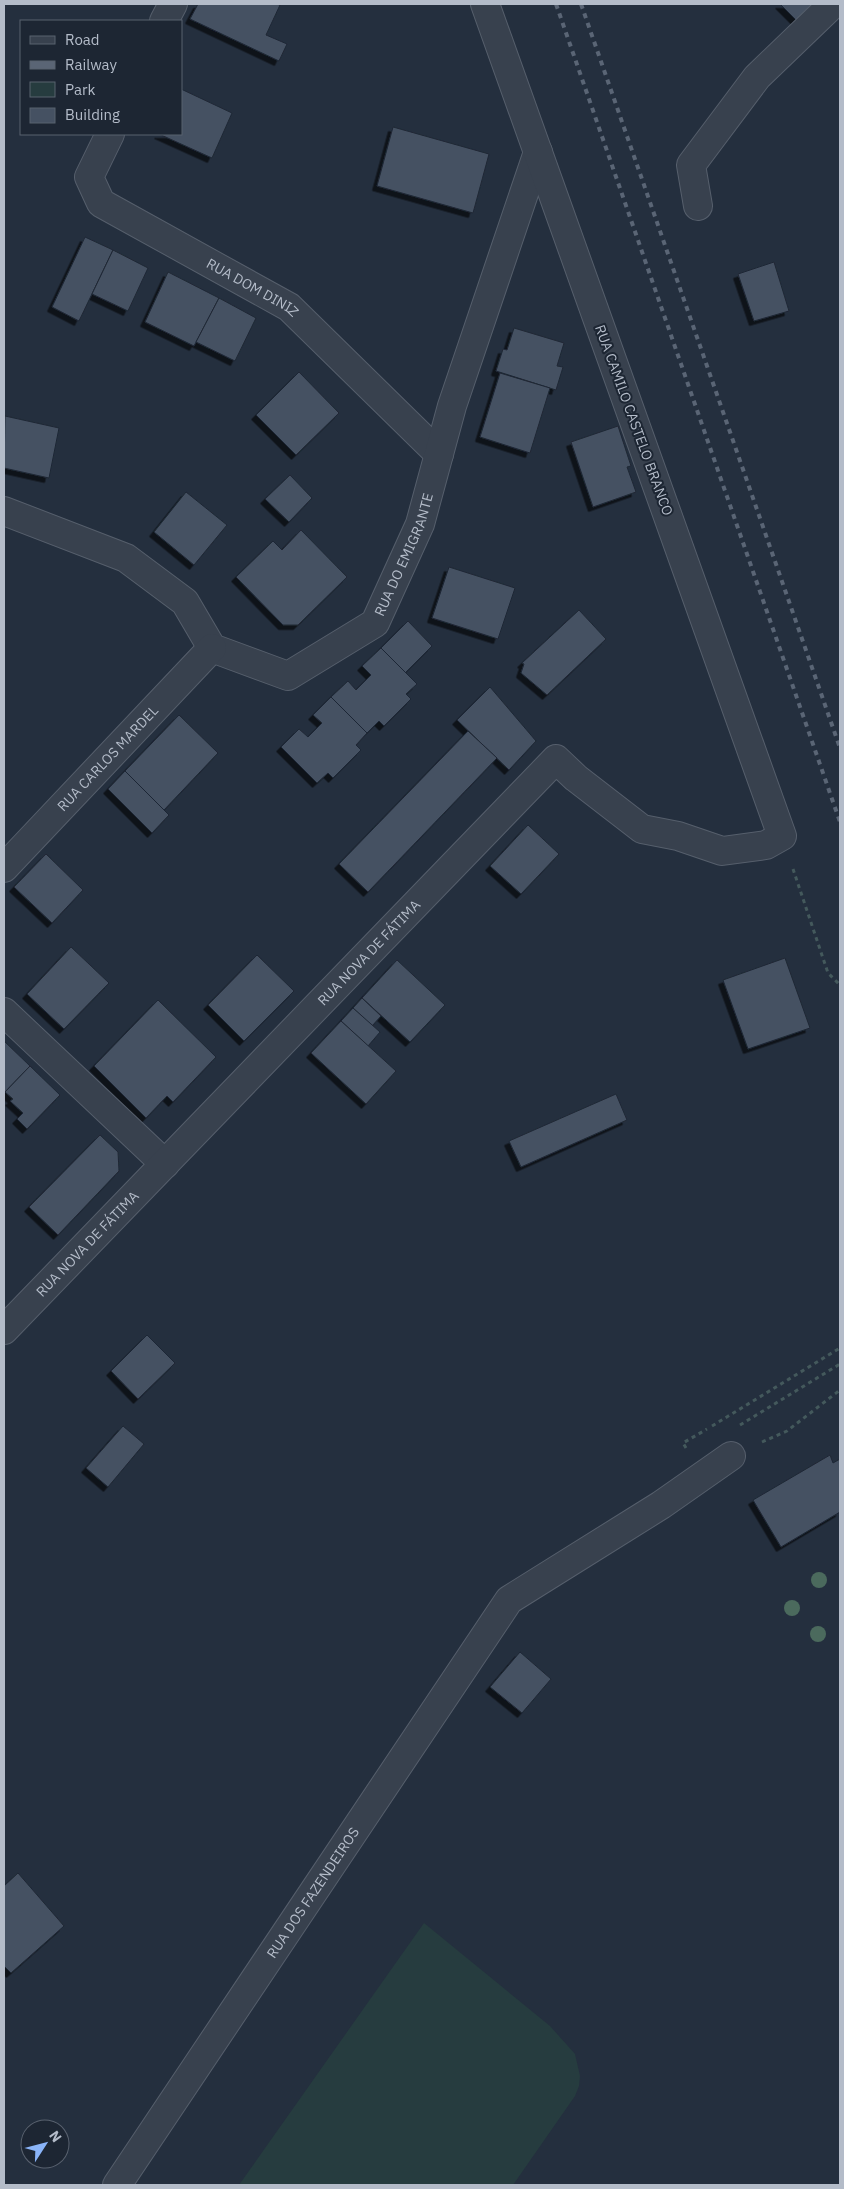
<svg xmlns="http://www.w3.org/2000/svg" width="844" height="2189" viewBox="0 0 844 2189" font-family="'IBM Plex Sans',sans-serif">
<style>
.green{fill:#263c3f}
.building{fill:#455162;stroke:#1f2835;filter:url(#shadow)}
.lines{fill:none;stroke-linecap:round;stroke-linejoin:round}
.minor-casing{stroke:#565f6c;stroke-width:30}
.path{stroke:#44595c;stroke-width:3;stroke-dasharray:4 4;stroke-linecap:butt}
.minor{stroke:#38414e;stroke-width:28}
.rail{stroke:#5a6575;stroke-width:4;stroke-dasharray:5 5;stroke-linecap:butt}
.tree{fill:#4b6a5d}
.labels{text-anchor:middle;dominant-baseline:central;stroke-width:4;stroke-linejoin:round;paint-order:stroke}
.street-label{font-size:14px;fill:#b4bcc9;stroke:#1d2633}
</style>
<defs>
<filter id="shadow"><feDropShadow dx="-4.5" dy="4.5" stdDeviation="0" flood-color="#0009"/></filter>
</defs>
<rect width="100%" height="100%" fill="#242f3e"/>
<path class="green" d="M424,1923L550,2026L575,2054L580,2076L579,2086L575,2096L513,2185H239Z"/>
<g class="building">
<path d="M198,4H276L280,5L266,35L287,44L279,61L190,19Z"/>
<path d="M780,4H817L798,22Z"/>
<path d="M181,89L232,113L212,158L159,134H181Z"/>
<path d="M393,127L489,154L473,213L377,186Z"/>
<path d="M85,237L113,250L79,321L52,307Z"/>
<path d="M113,250L148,268L128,311L92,294Z"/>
<path d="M774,262L789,311L754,321L738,274Z"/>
<path d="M168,272L219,298L194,346L145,322Z"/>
<path d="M219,298L256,318L235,361L196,342Z"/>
<path d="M514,328L564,343L557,366L563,367L556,390L496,371L503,349L507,350Z"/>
<path d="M299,372L339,413L296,455L256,415Z"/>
<path d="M500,373L550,388L530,453L480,437Z"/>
<path d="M5,416L59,428L49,478L4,468Z"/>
<path d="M618,426L631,466L627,467L636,492L593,507L571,442Z"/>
<path d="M290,475L312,498L289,522L265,499Z"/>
<path d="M186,492L227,525L194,565L154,532Z"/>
<path d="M301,530L347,577L298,625H283L236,577L273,541L282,550Z"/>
<path d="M449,567L515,588L498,639L432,618Z"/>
<path d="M579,610L606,639L547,695L521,673L524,664L522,663Z"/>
<path d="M408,621L432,646L405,673L381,648Z"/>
<path d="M381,648L417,684L406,694L411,699L384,726L379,721L367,733L331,697L348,681L356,690L371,675L362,666Z"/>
<path d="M490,687L536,741L509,770L457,720Z"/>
<path d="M331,697L367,733L356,745L361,750L333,778L328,773L317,783L281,747L299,729L308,737L322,723L313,715Z"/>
<path d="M179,715L218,753L164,810L125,771Z"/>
<path d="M468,731L497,758L368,892L339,864Z"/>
<path d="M125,771L169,815L152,833L108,789Z"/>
<path d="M528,825L559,854L521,894L490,866Z"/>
<path d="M46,854L83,890L52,923L14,887Z"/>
<path d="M71,947L109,983L64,1029L27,994Z"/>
<path d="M257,955L294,991L244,1041L208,1005Z"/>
<path d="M785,958L810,1028L748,1049L723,980Z"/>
<path d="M397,960L445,1005L410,1042L362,998Z"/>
<path d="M362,998L381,1016L372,1026L353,1008Z"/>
<path d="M158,1000L216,1057L173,1102L167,1096L146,1118L94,1066Z"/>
<path d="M353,1008L380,1032L368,1046L341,1021Z"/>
<path d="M341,1021L396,1071L366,1104L311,1053Z"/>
<path d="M4,1041L30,1066L5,1092L4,1090Z"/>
<path d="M30,1066L60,1095L27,1129L17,1119L23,1113L10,1101L13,1099L5,1092Z"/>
<path d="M616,1094L627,1120L521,1167L509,1141Z"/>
<path d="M100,1135L118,1152L119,1171L58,1235L29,1207Z"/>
<path d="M147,1335L175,1363L138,1399L111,1371Z"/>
<path d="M123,1426L144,1444L108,1487L86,1468Z"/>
<path d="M830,1455L833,1463L840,1459V1512L781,1547L753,1500Z"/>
<path d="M520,1652L551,1679L522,1713L490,1687Z"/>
<path d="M18,1873L64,1926L11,1973L4,1966V1886Z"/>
</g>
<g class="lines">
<g class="minor-casing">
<g id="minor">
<path d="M164,21L173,4"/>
<path id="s1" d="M110,134L89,177L101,203L289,307L439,454"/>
<path d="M698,206L691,165L757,77L833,4"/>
<path id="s2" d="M4,511L126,558L185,602L212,648L288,676L375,623L420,524L452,406L538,152"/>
<path id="s3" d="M4,868L212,648"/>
<path d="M4,1012L165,1164"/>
<path id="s4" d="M4,1330L556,759L576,778L642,829L678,836L722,851L766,845L782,836L485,4"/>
<path id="s5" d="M117,2185L509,1600L661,1505L731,1456"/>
</g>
</g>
<g class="path">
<path d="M793,869L828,973L840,985"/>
<path d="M740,1425L840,1364"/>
<path d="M712,1426L840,1348"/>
<path d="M762,1442L787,1431L840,1390"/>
<path d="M686,1448L683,1443L707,1429"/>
</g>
<use href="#minor" class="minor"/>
<g class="rail">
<path d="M556,4L840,822"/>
<path d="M581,4L840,748"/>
</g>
</g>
<g class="tree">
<circle cx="819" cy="1580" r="8"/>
<circle cx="792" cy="1608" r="8"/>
<circle cx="818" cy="1634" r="8"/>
</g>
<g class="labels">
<g class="street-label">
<text stroke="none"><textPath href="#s1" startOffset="250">RUA DOM DINIZ</textPath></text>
<text transform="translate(634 420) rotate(70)">RUA CAMILO CASTELO BRANCO</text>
<text stroke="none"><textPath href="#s2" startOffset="515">RUA DO EMIGRANTE</textPath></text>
<text stroke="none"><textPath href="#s3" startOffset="151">RUA CARLOS MARDEL</textPath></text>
<text stroke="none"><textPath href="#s4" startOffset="525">RUA NOVA DE FÁTIMA</textPath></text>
<text stroke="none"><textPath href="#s4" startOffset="120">RUA NOVA DE FÁTIMA</textPath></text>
<text stroke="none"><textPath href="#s5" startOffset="352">RUA DOS FAZENDEIROS</textPath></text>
</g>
</g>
<rect width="844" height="2189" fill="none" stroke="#b4bcc9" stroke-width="10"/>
<rect x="20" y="20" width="162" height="115" fill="#1d2633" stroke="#59626f"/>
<rect x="30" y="36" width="25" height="8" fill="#38414e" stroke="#59626f"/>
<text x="65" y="45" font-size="15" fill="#b4bcc9">Road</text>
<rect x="30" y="61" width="25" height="8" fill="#5a6575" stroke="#59626f"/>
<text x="65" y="70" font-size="15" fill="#b4bcc9">Railway</text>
<rect x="30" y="82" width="25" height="15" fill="#263c3f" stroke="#59626f"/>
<text x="65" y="95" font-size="15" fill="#b4bcc9">Park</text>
<rect x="30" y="108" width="25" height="15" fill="#455162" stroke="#59626f"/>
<text x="65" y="120" font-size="15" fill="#b4bcc9">Building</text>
<g transform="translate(45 2144) rotate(54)"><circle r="24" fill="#1d2633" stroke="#59626f"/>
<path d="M0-4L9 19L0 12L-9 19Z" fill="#8ab4f8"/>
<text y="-8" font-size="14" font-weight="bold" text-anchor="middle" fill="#b4bcc9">N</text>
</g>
</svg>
